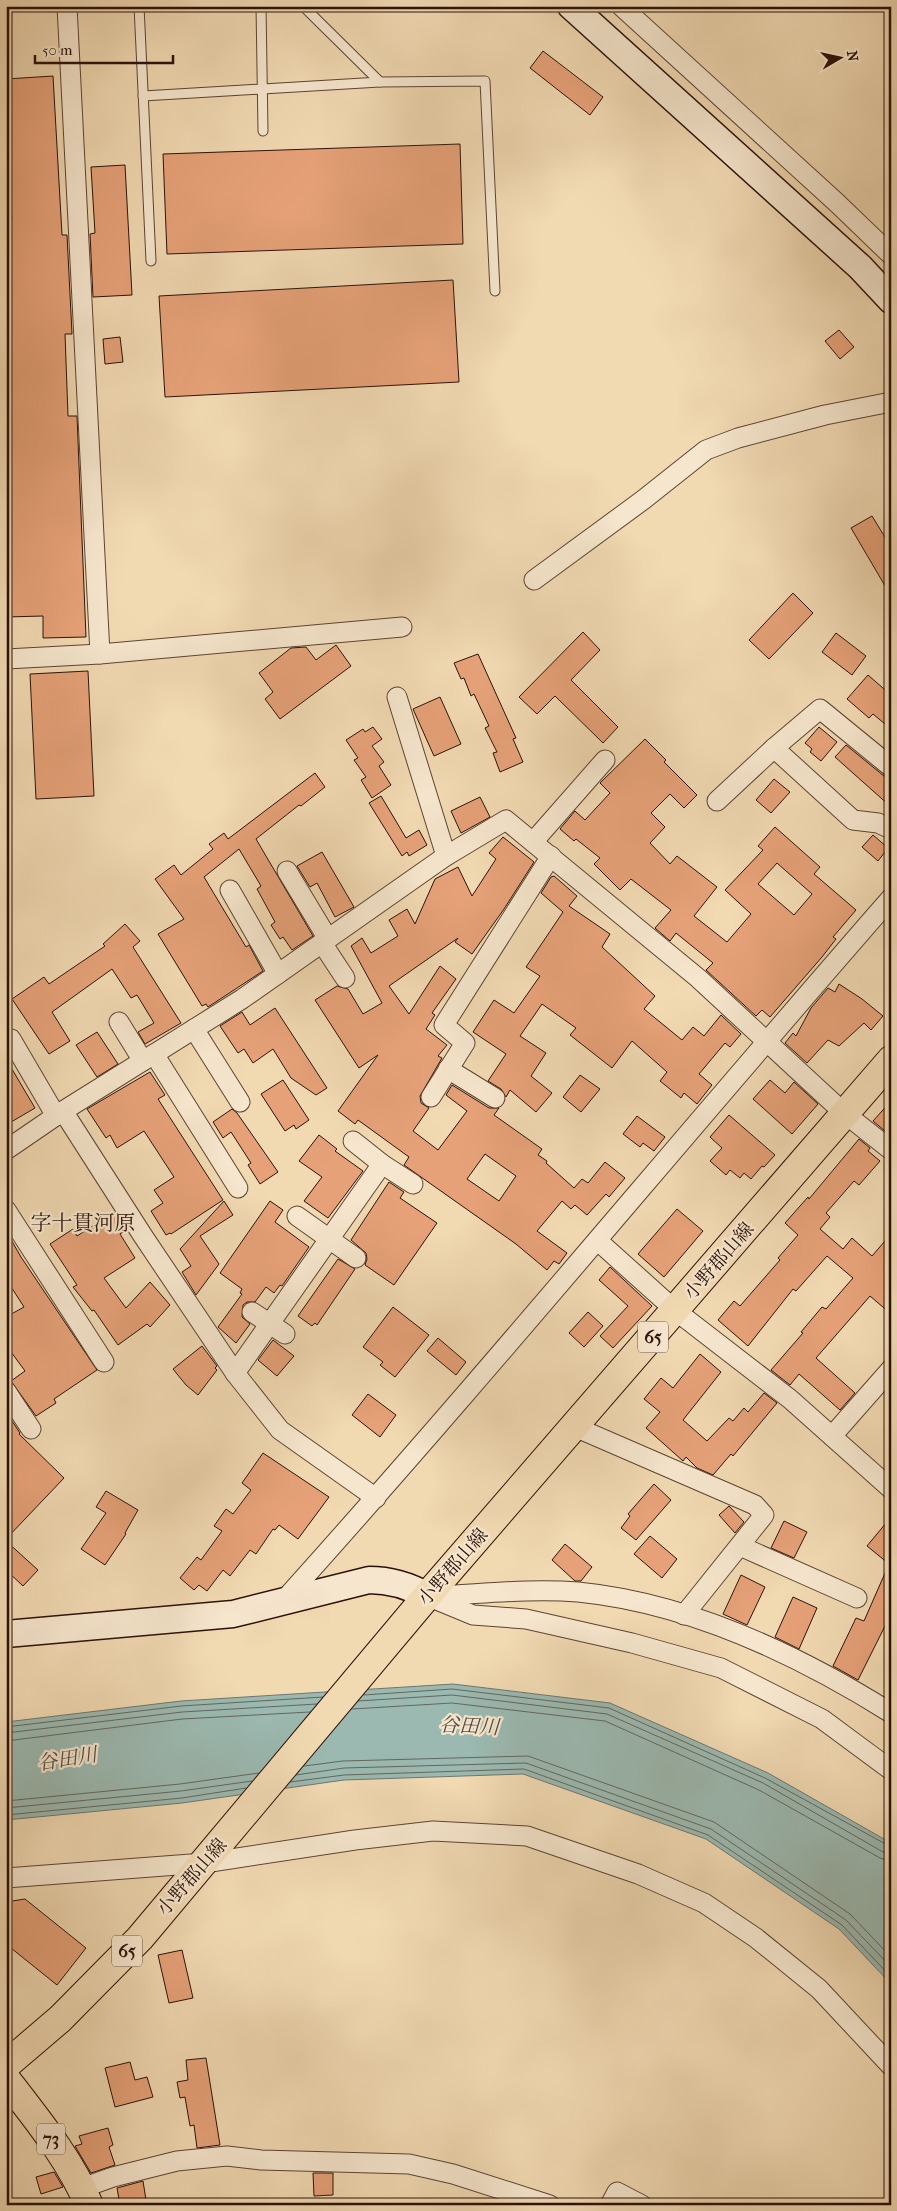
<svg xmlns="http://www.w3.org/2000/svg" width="897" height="2211" viewBox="0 0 897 2211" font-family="'IM FELL French Canon','Noto Serif JP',serif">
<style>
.water{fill:#9bb9b1;stroke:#6e766e}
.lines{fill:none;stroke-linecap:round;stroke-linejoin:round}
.shore{stroke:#63665d;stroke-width:1}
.building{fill:#e6a178;stroke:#2b1209;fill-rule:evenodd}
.lane-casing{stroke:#5c4433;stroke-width:11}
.street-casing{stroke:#5c4433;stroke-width:21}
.secondary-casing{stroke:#2b1209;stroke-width:29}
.primary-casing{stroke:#2b1209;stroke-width:30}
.lane{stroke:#f6e6cd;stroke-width:9}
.street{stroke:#f6e6cd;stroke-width:19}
.secondary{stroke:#f6e6cd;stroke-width:26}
.primary{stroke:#f1d9b2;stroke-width:28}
.labels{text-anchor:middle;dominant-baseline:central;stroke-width:4.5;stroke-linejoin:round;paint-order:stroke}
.shield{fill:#f6e6cd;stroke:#685244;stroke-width:1}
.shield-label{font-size:18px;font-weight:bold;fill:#2b1209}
.street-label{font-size:19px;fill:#2b1209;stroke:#f6e6cd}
.water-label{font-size:20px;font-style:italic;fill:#524c44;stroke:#f6e6cd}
.quarter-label{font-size:21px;fill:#2b1209;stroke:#f6e6cd}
</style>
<rect width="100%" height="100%" fill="#f1d9b2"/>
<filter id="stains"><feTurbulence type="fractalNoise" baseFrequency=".004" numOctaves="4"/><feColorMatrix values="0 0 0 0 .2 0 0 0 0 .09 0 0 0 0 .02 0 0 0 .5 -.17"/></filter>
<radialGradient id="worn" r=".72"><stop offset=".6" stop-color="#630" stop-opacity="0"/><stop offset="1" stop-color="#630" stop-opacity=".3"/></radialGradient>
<path class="water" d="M453,1684L610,1703L768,1773L891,1843V1984L839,1929L706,1839L523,1774L344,1780L182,1803L6,1820V1722L181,1701Z"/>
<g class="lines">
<g class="shore">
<path d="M364,1695L452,1689L609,1708L765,1778L891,1847"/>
<path d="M358,1701L452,1695L607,1714L763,1783L883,1852L891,1854"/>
<path d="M352,1709L452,1703L605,1721L759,1790L880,1858L891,1861"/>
<path d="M6,1727L181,1706L323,1697"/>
<path d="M6,1733L182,1712L317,1704"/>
<path d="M6,1741L182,1719L310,1712"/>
<path d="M304,1766L343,1761L528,1756L714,1822L850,1914L891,1957"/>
<path d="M296,1775L344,1768L526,1763L711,1829L846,1920L891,1967"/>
<path d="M290,1782L344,1775L524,1769L708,1835L842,1925L891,1977"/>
<path d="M6,1801L180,1784L259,1773"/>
<path d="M6,1808L181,1791L252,1781"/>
<path d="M6,1815L182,1798L246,1788"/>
</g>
</g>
<g class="building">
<path d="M543,51L603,97L590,115L530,68Z"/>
<path d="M53,76L62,235H67L72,334H65L68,416H77L86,637L43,638V616L6,617V220H12L6,143V79Z"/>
<path d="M460,144L463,244L167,254L163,154Z"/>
<path d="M125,165L132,295L93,297L90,234L95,233L91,167Z"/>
<path d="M453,280L459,382L165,397L159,296Z"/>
<path d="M839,330L854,347L840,359L825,341Z"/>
<path d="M120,337L123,362L105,364L103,339Z"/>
<path d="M872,516L891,547V596L851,528Z"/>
<path d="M793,593L813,613L769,659L749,640Z"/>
<path d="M583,632L600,650L571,680L618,727L603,743L555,696L537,714L519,697Z"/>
<path d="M836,633L866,656L852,675L822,652Z"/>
<path d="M336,645L351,666L280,719L265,699L273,692L259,673L291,648L306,647L316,660Z"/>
<path d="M478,654L516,738L513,739L523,762L500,772L493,753L497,752L485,728L489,726L474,694L471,696L464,678L461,679L454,663Z"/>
<path d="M88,671L94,796L36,799L30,674Z"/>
<path d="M868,675L891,695V729L873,714L869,718L847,699Z"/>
<path d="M440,697L461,744L434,756L413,709Z"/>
<path d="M373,727L382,739L372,746L384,762L379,766L391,785L372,798L361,780L366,777L354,760L358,758L346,740L363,729L365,732Z"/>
<path d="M819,727L837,742L821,761L810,752L812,749L805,743Z"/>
<path d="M645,739L666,760L664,762L697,795L684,808L670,794L651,813L665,827L650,843L670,864L677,856L717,887L694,916L727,942L751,914L725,890L763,850L758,846L775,827L820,867L814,874L856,910L833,937L836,939L822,957L770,1017L762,1010L756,1016L706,970L713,963L676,933L670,941L655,928L671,910L631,879L620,890L594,864L600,858L576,839L574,841L560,829L575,811L585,820L610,793L600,783ZM777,863L812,894L794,915L758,884Z"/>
<path d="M846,745L884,776L891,778V807L835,757Z"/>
<path d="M315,773L325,787L301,806L299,805L256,839L313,936L292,950L283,937L280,939L271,925L275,922L257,889L261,886L239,849L204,877L246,947L249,945L263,971L208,1007L206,1004L202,1006L158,934L184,919L155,879L174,865L181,875L213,849L209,844L224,833L228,839Z"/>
<path d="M774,779L790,792L771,813L756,800Z"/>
<path d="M381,796L406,838L419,830L427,845L409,856L407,852L402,856L369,803Z"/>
<path d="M480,797L490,817L461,833L451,811Z"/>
<path d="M873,835L888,848L878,861L862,847Z"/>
<path d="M503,837L534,862L504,909L472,954L455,942L458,938L389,986L409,1014L440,966L456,979L432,1013L435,1015L426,1029L447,1045L438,1056L442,1058L420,1096L421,1103L429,1108L413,1131L438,1150L467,1111L446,1095L452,1085L489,1108H499L494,1115L542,1149L538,1155L547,1161L546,1163L574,1188L582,1179L588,1183L605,1162L625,1178L609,1197L606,1194L587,1215L575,1205L571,1209L562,1201L537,1231L567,1253L559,1264L554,1261L547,1270L516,1244L404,1165L409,1157L358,1120L355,1124L338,1111L378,1055L359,1068L315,1000L337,986L348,989L363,1014L382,1003L351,946L362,938L371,953L398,936L389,920L407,909L415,924L435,879L458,867L472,896L496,859L489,853ZM485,1154L516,1176L499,1201L467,1179Z"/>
<path d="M322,852L354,907L335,917L317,883L310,887L297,866Z"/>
<path d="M554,876L577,896L569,906L610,934L602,947L655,996L644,1009L682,1040L693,1027L704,1036L721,1015L741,1034L730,1047L725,1043L699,1074L712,1085L697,1104L684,1093L681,1098L660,1081L667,1072L632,1041L612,1068L570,1035L576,1028L542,1004L520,1036L546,1053L531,1076L552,1093L536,1112L510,1090L506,1097L501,1089L488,1081L506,1054L473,1032L494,1000L514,1013L540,976L526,967L563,912L541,893L551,877Z"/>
<path d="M125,924L140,941L133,947L181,1023L145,1044L138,1032L154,1023L137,995L131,998L112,969L52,1012L70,1041L49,1054L12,999L44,977L49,984L105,946L103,944Z"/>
<path d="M839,984L862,999L883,1016L871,1030L864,1023L839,1046L828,1040L807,1063L785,1043L793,1033L796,1036L811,1008L828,988L835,992Z"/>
<path d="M275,1008L327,1088L316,1095L291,1078L273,1049L253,1063L244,1049L238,1053L220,1026L242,1012L250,1025Z"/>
<path d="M97,1032L118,1064L97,1077L76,1045Z"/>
<path d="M6,1059L35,1108L6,1125Z"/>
<path d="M150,1072L165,1095L158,1099L223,1200L171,1234L170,1233L166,1235L151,1211L163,1203L154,1190L174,1177L144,1131L117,1148L110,1135L106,1138L87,1109Z"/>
<path d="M580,1075L600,1089L581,1112L563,1097Z"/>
<path d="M283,1080L309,1120L296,1129L294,1125L285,1131L261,1094Z"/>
<path d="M770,1080L785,1093L794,1082L818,1104L792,1134L753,1099Z"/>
<path d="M891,1101V1124L885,1131L873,1121Z"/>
<path d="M232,1109L237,1113L278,1172L260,1184L248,1165L251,1163L231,1132L223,1138L213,1122Z"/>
<path d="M729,1115L775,1155L764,1167L762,1166L751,1179L744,1173L740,1178L730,1170L726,1175L710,1161L722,1148L710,1137Z"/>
<path d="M637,1116L665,1137L654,1151L643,1143L640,1147L623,1134Z"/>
<path d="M319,1135L337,1149L335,1151L363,1171L328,1218L304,1201L322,1177L299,1161Z"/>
<path d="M859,1139L870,1148L868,1151L880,1161L859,1185L854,1181L826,1213L830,1217L820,1229L843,1249L852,1238L872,1256L891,1234V1314L870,1296L816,1358L855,1393L840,1410L799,1374L790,1385L771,1370L803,1333L801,1332L822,1307L826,1309L853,1278L827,1256L796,1291L793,1289L748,1346L718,1320L734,1301L740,1306L780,1260L778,1258L798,1235L785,1223L808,1197L809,1199Z"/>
<path d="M389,1182L404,1192L400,1198L437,1223L394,1285L365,1265L367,1259L366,1253L351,1240Z"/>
<path d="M224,1201L233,1215L200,1236L219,1264L196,1295L182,1272L191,1266L180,1249Z"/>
<path d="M270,1201L283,1210L275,1222L309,1247L282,1286L280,1285L274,1293L266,1287L255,1302H247L243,1305L242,1317L250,1324L236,1343L218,1327L242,1294L240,1293L242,1289L220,1273Z"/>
<path d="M677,1209L703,1231L664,1277L638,1254Z"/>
<path d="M114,1212L126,1230L120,1234L135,1258L104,1278L126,1308L150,1282L170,1305L150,1327L147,1324L118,1345L94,1310L92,1311L73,1287L77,1285L50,1244L73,1229L77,1236Z"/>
<path d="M6,1231L21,1257L97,1370L54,1399L56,1403L36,1416L11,1381L25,1371L6,1345V1317L24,1307L6,1279Z"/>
<path d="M338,1259L355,1269L317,1325L315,1323L312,1326L298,1316Z"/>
<path d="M610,1267L652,1306L613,1348L600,1336L628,1306L599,1280Z"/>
<path d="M393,1307L429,1335L395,1377L380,1365L383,1362L363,1347Z"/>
<path d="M588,1312L603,1326L584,1347L569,1333Z"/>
<path d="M438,1338L466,1362L456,1375L427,1351Z"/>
<path d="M273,1340L294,1356L277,1376L258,1360Z"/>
<path d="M202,1346L217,1366L215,1368L217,1370L198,1395L186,1385L173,1369Z"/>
<path d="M700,1354L721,1372L683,1420L707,1441L729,1418L733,1421L744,1408L748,1412L764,1393L777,1403L733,1456L731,1454L713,1475L697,1468L686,1457L683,1461L646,1428L660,1412L644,1399L661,1378L673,1388Z"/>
<path d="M368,1394L396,1415L380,1437L352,1415Z"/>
<path d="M6,1412L20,1433L19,1434L64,1478L6,1539Z"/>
<path d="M263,1453L329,1497L298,1539L279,1525L275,1530L273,1529L256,1554L250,1550L230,1576L223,1570L207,1591L199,1585L194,1590L180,1578L197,1557L201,1560L222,1531L214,1526L226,1509L233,1514L251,1490L242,1483Z"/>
<path d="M654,1484L671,1500L636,1540L621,1528L630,1516L628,1514Z"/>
<path d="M106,1491L138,1510L125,1533L126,1534L105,1565L81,1549L106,1513L96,1507Z"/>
<path d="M729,1506L744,1522L735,1533L719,1515Z"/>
<path d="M891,1517V1614L858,1680L833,1666L856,1618L864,1621L889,1564L867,1546Z"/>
<path d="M784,1521L807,1532L794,1558L771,1548Z"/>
<path d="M650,1536L677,1559L662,1578L634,1554Z"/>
<path d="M6,1541L38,1570L23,1586L6,1570Z"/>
<path d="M565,1544L592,1567L581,1581H575L552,1560Z"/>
<path d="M741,1575L765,1587L747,1625L723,1614Z"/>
<path d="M793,1597L817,1608L799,1649L775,1637Z"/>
<path d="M25,1899L86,1948L57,1985L6,1944V1902Z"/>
<path d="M182,1950L193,1998L169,2003L158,1955Z"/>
<path d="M206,2058L220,2145L197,2148L194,2125L190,2126L185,2097L180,2098L177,2082L188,2080L186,2060Z"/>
<path d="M130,2062L135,2080L147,2077L153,2097L115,2107L105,2068Z"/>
<path d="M108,2128L113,2145L109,2147L115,2165L91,2173L75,2146L82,2144L79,2136Z"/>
<path d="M54,2172L63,2187L41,2194L36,2177Z"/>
<path d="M313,2173H333V2195L314,2196Z"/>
<path d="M143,2181L146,2200L120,2205L117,2188Z"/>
</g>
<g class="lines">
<g class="lane-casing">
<g id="lane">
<path d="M139,6L151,261"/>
<path d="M261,6L263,131"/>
<path d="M303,6L380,82"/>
<path d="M143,96L380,82L485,81L495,291"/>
</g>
</g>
<g class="street-casing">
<g id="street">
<path d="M67,6L100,654"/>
<path d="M621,6L837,203L891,255"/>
<path d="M534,580L643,500L706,450L738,438L825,415L891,402"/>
<path d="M6,659L100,654L402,627"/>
<path d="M397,697L446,856"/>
<path d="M774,748L853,820L878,823L891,829"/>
<path d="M717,801L774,748L820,709L891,767"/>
<path d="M533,842L605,760"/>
<path d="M287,871L328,939"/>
<path d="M230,890L278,974"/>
<path d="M322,943L345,978"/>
<path d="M119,1022L143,1061"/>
<path d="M194,1029L240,1102"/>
<path d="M11,1039L56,1116"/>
<path d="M154,1054L238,1188"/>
<path d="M448,1069L495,1098"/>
<path d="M431,1097L465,1043L444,1025L551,856"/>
<path d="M63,1111L143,1236L235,1373L280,1430L376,1498"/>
<path d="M353,1141L382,1164L413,1184"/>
<path d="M6,1150L63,1111L242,999L446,856L506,820L698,978L844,1113L891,1150"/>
<path d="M6,1210L104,1362"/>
<path d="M297,1216L356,1258"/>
<path d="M598,1241L676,1311L790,1399L891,1489"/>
<path d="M252,1312L285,1334"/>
<path d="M235,1373L382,1164"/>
<path d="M6,1391L31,1429"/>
<path d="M575,1427L755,1505L764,1515L684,1615"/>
<path d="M832,1436L891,1369"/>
<path d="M740,1546L857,1598"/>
<path d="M427,1596L473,1615L526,1619L632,1643L721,1668L822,1719L891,1770"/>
<path d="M434,1596C482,1594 530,1588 578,1592C690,1603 797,1654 891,1713"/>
<path d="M284,1600C491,1370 687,1131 891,898"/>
<path d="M6,1878L204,1863L355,1840L433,1831L527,1836L638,1874L704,1903L756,1938L819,1989L891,2066"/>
<path d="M82,2188L113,2177L177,2161L227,2156L261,2160L409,2164L453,2174L550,2205"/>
<path d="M610,2205L617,2192L642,2205"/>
</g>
</g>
<g class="secondary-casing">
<g id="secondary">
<path d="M571,6L860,267L891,300"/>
<path d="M6,1634L233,1614L369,1580C391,1580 408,1585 427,1596"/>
</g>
</g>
<g class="primary-casing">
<g id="primary">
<path d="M6,2065L60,2019L140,1938L427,1596L891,1060"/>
<path d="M6,2079C36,2118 70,2159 89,2205"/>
</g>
</g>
<use href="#lane" class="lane"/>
<use href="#street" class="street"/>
<use href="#secondary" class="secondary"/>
<use href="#primary" class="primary"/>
</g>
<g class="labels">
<g class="shield">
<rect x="638" y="1321.5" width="30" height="31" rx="4"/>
<rect x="112" y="1935.5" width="30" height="31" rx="4"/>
<rect x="37" y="2123.5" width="28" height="31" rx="4"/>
</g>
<g class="shield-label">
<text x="653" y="1337">65</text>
<text x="127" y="1951">65</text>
<text x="51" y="2139">73</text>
</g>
<g class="street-label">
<text transform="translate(719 1261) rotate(-49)">小野郡山線</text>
<text transform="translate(453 1567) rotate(-49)">小野郡山線</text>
<text transform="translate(192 1877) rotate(-49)">小野郡山線</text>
</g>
<g class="water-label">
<text transform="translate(469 1726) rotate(3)">谷田川</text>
<text transform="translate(67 1759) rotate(-9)">谷田川</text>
</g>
<g class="quarter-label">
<text x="83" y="1223">字十貫河原</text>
</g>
</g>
<rect width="897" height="2211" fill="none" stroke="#f1d9b2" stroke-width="25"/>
<rect x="8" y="8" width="882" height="2196" fill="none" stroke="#2b1209" stroke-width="2.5"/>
<rect x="12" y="12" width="872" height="2186" fill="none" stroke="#2b1209"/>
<g transform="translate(840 58) rotate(81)" stroke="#f6e6cd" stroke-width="4" paint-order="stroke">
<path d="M0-4L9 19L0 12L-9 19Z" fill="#2b1209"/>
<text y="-8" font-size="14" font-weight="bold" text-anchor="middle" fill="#2b1209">N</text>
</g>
<path d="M35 55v8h138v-8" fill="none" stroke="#2b1209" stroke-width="2.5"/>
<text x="42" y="55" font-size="15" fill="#2b1209" stroke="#f6e6cd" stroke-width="4" paint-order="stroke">50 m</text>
<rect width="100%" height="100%" filter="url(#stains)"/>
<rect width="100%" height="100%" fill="url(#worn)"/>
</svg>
